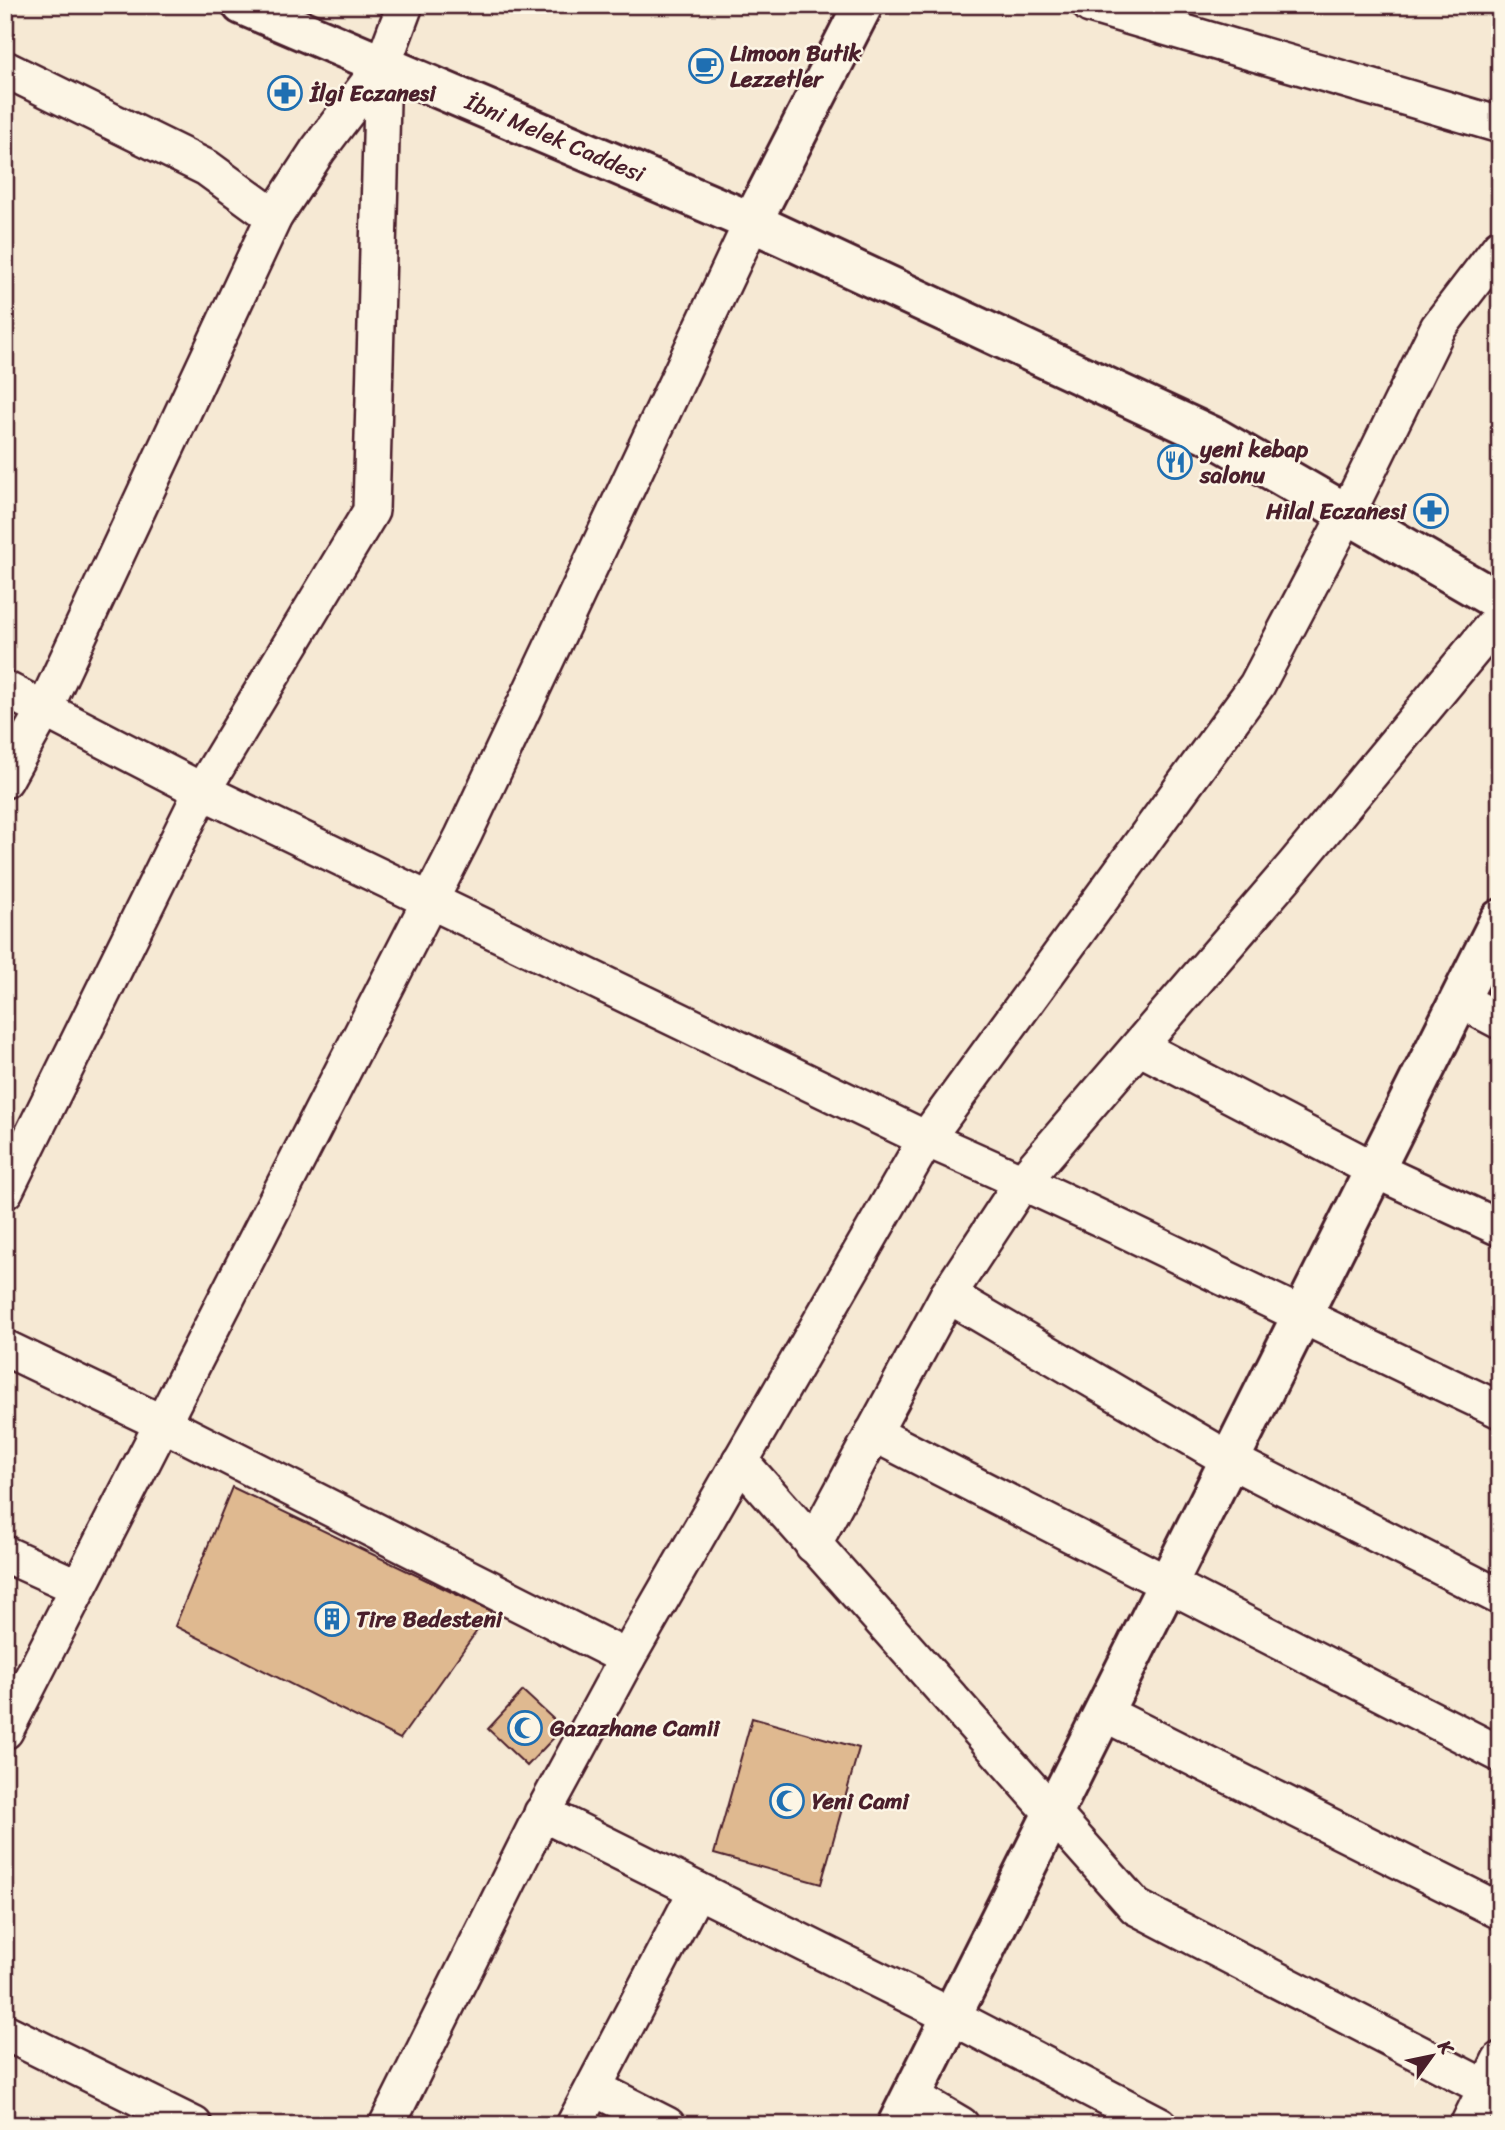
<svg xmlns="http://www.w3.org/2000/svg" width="1505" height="2130" viewBox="0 0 1505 2130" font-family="Sriracha,sans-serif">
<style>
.building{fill:#dfb990;stroke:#4a1f2b;stroke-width:2}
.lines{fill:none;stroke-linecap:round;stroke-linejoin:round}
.minor-casing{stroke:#4a1f2b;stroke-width:40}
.tertiary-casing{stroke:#4a1f2b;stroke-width:44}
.minor{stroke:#fcf5e5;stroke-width:35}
.tertiary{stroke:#fcf5e5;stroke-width:38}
.labels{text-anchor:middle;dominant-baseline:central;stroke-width:5;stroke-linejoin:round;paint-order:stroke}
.poi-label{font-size:23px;font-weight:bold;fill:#4a1f2b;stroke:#fcf5e5;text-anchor:start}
.street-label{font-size:23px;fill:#4a1f2b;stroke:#fcf5e5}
</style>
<rect width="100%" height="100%" fill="#f6e9d4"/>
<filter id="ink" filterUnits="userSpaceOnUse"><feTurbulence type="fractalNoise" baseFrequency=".0143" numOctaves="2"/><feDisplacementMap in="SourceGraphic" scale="14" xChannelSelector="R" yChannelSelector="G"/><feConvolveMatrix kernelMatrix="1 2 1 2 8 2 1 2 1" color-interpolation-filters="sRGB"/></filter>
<g filter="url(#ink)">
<g class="building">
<path d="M232,1487L491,1611L400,1739L175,1626Z"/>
<path d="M523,1691L563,1728L527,1766L488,1729Z"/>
<path d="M752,1718L859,1748L821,1884L714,1854Z"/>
</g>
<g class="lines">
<g class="minor-casing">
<g id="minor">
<path d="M1090,5L1500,125"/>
<path d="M5,69L207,168L274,217"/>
<path d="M5,689L202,791L926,1139C1120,1223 1308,1321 1500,1410"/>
<path d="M5,780L44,710L274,217L318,150L383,64L405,5"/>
<path d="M1460,1000L1500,1021"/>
<path d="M1139,1047L1375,1170L1500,1228"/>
<path d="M5,1191L202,791L371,511L383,64"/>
<path d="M948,1295L1230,1460L1500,1597"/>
<path d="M5,1348L162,1423L627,1658"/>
<path d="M873,1433L1500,1754"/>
<path d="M740,1461L1136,1907L1486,2088"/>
<path d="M813,1545L948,1295L1023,1181L1294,866L1500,617"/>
<path d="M5,1554L78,1587"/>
<path d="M1104,1713L1500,1911"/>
<path d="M5,1731L463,836L752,222"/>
<path d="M542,1813L953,2017L1160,2125"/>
<path d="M5,2032L194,2125"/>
<path d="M594,2088L667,2125"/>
<path d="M912,2096L961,2125"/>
<path d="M387,2125L536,1826L627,1658L926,1139L1257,685L1347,514L1438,328L1500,247"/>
<path d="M574,2125L697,1890"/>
<path d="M1468,2125L1500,2060"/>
</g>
</g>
<g class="tertiary-casing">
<g id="tertiary">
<path d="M242,5L752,222L1216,438L1500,602"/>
<path d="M752,222L863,5"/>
<path d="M897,2125L1500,919"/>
</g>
</g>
<use href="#minor" class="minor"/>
<use href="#tertiary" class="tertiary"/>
</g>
</g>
<defs>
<g id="cafe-ring" transform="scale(1.75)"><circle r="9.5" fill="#fcf5e5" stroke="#1f6fb2" stroke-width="1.5"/><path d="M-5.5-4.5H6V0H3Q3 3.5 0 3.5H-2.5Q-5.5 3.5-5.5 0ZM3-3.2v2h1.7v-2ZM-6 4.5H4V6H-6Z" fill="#1f6fb2"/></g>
<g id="pharmacy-ring" transform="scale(1.75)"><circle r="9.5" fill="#fcf5e5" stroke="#1f6fb2" stroke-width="1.5"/><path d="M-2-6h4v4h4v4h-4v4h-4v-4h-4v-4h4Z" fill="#1f6fb2"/></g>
<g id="restaurant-ring" transform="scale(1.75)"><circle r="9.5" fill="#fcf5e5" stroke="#1f6fb2" stroke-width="1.5"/><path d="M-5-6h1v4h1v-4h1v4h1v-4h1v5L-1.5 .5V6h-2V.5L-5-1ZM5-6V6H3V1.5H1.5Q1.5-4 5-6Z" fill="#1f6fb2"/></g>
<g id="building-ring" transform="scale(1.75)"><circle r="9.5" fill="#fcf5e5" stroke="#1f6fb2" stroke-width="1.5"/><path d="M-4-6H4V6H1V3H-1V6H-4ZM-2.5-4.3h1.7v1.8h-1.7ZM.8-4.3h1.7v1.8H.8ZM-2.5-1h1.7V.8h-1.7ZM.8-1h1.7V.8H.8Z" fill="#1f6fb2"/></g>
<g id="mosque-ring" transform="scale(1.75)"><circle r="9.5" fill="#fcf5e5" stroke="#1f6fb2" stroke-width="1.5"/><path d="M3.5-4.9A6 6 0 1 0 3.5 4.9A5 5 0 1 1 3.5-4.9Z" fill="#1f6fb2"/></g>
</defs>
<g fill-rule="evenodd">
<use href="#cafe-ring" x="706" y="66"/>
<use href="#pharmacy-ring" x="285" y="93"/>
<use href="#restaurant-ring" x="1175" y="462"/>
<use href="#pharmacy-ring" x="1431" y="511"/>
<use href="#building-ring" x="332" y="1619"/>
<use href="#mosque-ring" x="525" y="1728"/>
<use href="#mosque-ring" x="787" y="1801"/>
</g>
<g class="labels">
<g class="poi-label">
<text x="730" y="53">Limoon Butik<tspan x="730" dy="26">Lezzetler</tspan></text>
<text x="310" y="93">İlgi Eczanesi</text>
<text x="1200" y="449">yeni kebap<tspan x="1200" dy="26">salonu</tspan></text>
<text x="1406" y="511" text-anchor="end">Hilal Eczanesi</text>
<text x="356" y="1619">Tire Bedesteni</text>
<text x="550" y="1728">Gazazhane Camii</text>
<text x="812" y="1801">Yeni Cami</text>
</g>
<g class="street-label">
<text transform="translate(555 138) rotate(23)">İbni Melek Caddesi</text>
</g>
</g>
<rect width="1505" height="2130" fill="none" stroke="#fcf5e5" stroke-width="28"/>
<rect x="14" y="14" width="1477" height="2102" fill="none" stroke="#4a1f2b" stroke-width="2.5" filter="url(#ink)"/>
<g transform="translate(1432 2056) rotate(57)" stroke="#fcf5e5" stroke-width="5" paint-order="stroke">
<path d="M0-5L12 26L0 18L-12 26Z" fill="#4a1f2b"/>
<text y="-10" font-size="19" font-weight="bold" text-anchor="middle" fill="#4a1f2b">K</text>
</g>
</svg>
